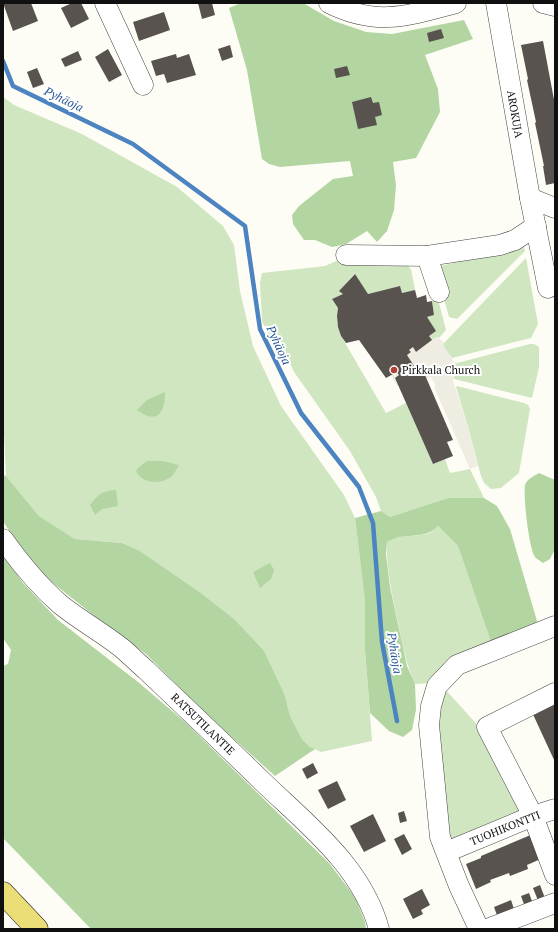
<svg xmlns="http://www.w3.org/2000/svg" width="558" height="932" viewBox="0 0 558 932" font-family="'PT Serif',serif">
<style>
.green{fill:#cfe6c0}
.forest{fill:#b2d5a1}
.plaza{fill:#efede2}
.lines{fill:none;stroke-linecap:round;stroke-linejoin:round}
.stream{stroke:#4c83c1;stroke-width:4.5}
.building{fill:#58534e}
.minor-casing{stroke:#434343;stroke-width:21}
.major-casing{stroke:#212121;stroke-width:23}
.minor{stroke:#fff;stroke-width:20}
.major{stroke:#ebde77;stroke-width:22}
.poi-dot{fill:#b43f35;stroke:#fff;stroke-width:1.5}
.labels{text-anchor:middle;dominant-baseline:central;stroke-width:4;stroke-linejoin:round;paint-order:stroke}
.street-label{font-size:11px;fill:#101010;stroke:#fff}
.poi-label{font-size:11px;fill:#101010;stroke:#fff;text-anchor:start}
.water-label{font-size:12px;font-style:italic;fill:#245697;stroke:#fff}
</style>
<rect width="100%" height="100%" fill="#fefdf5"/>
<g class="green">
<path d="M3,97L14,105L82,134L177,187L223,226L234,245L240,291L253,346L281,406L344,495L355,518L365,601V650L372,741L321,752L310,747L302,739L290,716L285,696L233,618L201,593L140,551L122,543L75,539L39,516L6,476L3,411Z"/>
<path d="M523,243L525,251L457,319L449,317L442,292L440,266L458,262L457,256Z"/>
<path d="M343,258L404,262L411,269L415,290L402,293L400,286L368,294L354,274L340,290L343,294L332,299L338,308C336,319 338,326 341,336L386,413L406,403L433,464L445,459L450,473L470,469L484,498H448L390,517L381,511L376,497L350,451L294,372L288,359L276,352L262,321L260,282L262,273L325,266Z"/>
<path d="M526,258L538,324L531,338L452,358L444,347V343Z"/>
<path d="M438,299L446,330L439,338L437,337L432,340L429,336L427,317L434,315L432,301Z"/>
<path d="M530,344H534L539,347V367L532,398L454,379L453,364Z"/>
<path d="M457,386L524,403L528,405L530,409L519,473L501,488L491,489L484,483L481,476L468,427L456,387Z"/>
<path d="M438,526L458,546L491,642L431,683L415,684C406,664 402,643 398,622C392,595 386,568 387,542C391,540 395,538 399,537C411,535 430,538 438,526Z"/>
<path d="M444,688L483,731L523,811L448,843L435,722Z"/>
</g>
<g class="forest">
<path d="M241,3H303L334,21L366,32L392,34L464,20L473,39L425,55L438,89L440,112L416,158L393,162L396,185L394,210L387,231L377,242L367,231L346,244L332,247L315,240H304L293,224L292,215L299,206L333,179L353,176L350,161L280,167L269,164L262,159L247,70L229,8Z"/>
<path d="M165,392C165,413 157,425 137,410L147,400Z"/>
<path d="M147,461H162L179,465C177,468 175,473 172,476C162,485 142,484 136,471L139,467Z"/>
<path d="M539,473L555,480V549L550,559L543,563C540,561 537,559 535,557C529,549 523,496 525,485C527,479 534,476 539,473Z"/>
<path d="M3,475L6,476L39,516L75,539L122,543L140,551L201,593L233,618L264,651L285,696L290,716L302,739L310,747L315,749L275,776L205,713L146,654L97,618L39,572L21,550L3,521Z"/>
<path d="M116,490L118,506L102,509L95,515L90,505C99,494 102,491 116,490Z"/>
<path d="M448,498H484L497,506L510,529L537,621L535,625L491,642L458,546L438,526C429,537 412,535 399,537C395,538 391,540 387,542L386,554L390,587L407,666L415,684L416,710L412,730L403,737L389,731L370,713L365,650V601L355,518L381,511L390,517Z"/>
<path d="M3,554L23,583L58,620L138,682L185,722L329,863L355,897L365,922L366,929H91L3,838V666L8,664L11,650L3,638Z"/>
<path d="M270,563L274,570L271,579L260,588L253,572Z"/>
</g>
<path class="plaza" d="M437,337L444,343V347L452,358L454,367L453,381L468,427L478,466L470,469L434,387L436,386L431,377L413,384L397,386L391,374L401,358L411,352L410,349L413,347L416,352Z"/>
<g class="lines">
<path class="stream" d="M3,61L13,86L133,144L245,226L260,329L301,413L359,487L373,523L382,642L397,721"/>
</g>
<g class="building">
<path d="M3,3H31L38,21L13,31Z"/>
<path d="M72,3H81L89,19L71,28L61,8Z"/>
<path d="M198,3H212L215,15L202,19Z"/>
<path d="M164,12L170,30L139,41L133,22Z"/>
<path d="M441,29L444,38L429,42L427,33Z"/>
<path d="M543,41L555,105V183L546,185L543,166H544L535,123L536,122L527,80L528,79L521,45Z"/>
<path d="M230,45L233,57L222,61L218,49Z"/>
<path d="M108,49L122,75L109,82L95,57Z"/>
<path d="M78,51L82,60L65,67L61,59Z"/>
<path d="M176,54L177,58L189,54L196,75L167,83L164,74L156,76L151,61Z"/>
<path d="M347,66L350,75L336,78L334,69Z"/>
<path d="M37,68L44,84L33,88L27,72Z"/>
<path d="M371,97L373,103L379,102L382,115L375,117L377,125L358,129L352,102Z"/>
<path d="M355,274L368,294L400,286L402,293L415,290L417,298L426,295L427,302L432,301L434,315L427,317L436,331L429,336L432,340L416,352L413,347L409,350L411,352L407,355L414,366L404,372L406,375L422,368L453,440L447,442L453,456L433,464L395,378L399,375L397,372L386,378L359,340L346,343L341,336L338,327L337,316L338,308L332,299L343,294L339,291Z"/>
<path d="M555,699V762L531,710Z"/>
<path d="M313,763L318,773L307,779L302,769Z"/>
<path d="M337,781L346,800L328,809L318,790Z"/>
<path d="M404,811L407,821L400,823L398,813Z"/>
<path d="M373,814L386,841L364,852L350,826Z"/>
<path d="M404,834L412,849L402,855L394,839Z"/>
<path d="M533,834L543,858L527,865L528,869L510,876L509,873L490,880L491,882L476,889L466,864L481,858V856Z"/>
<path d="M540,885L546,901L539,903L533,888Z"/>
<path d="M422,889L430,905L421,910L423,914L413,919L403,899Z"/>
<path d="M529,893L533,904L525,907L521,896Z"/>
<path d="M511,900L515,912L498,918L494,907Z"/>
</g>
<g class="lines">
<g class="minor-casing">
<g id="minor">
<path d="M105,3L143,85"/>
<path d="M329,3C377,27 407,16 456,3"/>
<path d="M496,3L530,198L548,288"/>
<path d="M543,3L555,6"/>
<path d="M530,198L555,208"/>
<path d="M346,255L427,256L500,245L515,240L536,226"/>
<path d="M427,256L439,292"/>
<path d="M3,539C20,563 39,586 61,605C81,621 103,633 123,649C131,656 138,663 146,670C185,707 225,745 264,783C309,826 362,867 379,929"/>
<path d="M555,693L487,727L533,816L555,875"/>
<path d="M456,848L533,816L555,809"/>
<path d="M479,929L459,886L440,837L429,725L431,706L437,686L457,665L555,626"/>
<path d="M487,929L555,903"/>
</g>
</g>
<g class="major-casing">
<path id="major" d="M3,893L37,929"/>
</g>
<use href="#minor" class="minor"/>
<use href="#major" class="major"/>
</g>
<circle class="poi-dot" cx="394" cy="370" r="4"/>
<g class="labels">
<g class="street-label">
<text transform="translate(515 114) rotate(80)">AROKUJA</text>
<text transform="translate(203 724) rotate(44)">RATSUTILANTIE</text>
<text transform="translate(505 828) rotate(-22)">TUOHIKONTTI</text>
</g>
<g class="poi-label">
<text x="402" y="370">Pirkkala Church</text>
</g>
<g class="water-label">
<text transform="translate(64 99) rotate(26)">Pyhäoja</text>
<text transform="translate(279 345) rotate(65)">Pyhäoja</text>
<text transform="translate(395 653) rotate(81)">Pyhäoja</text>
</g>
</g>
<rect width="558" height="932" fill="none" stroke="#101010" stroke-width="8"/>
</svg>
